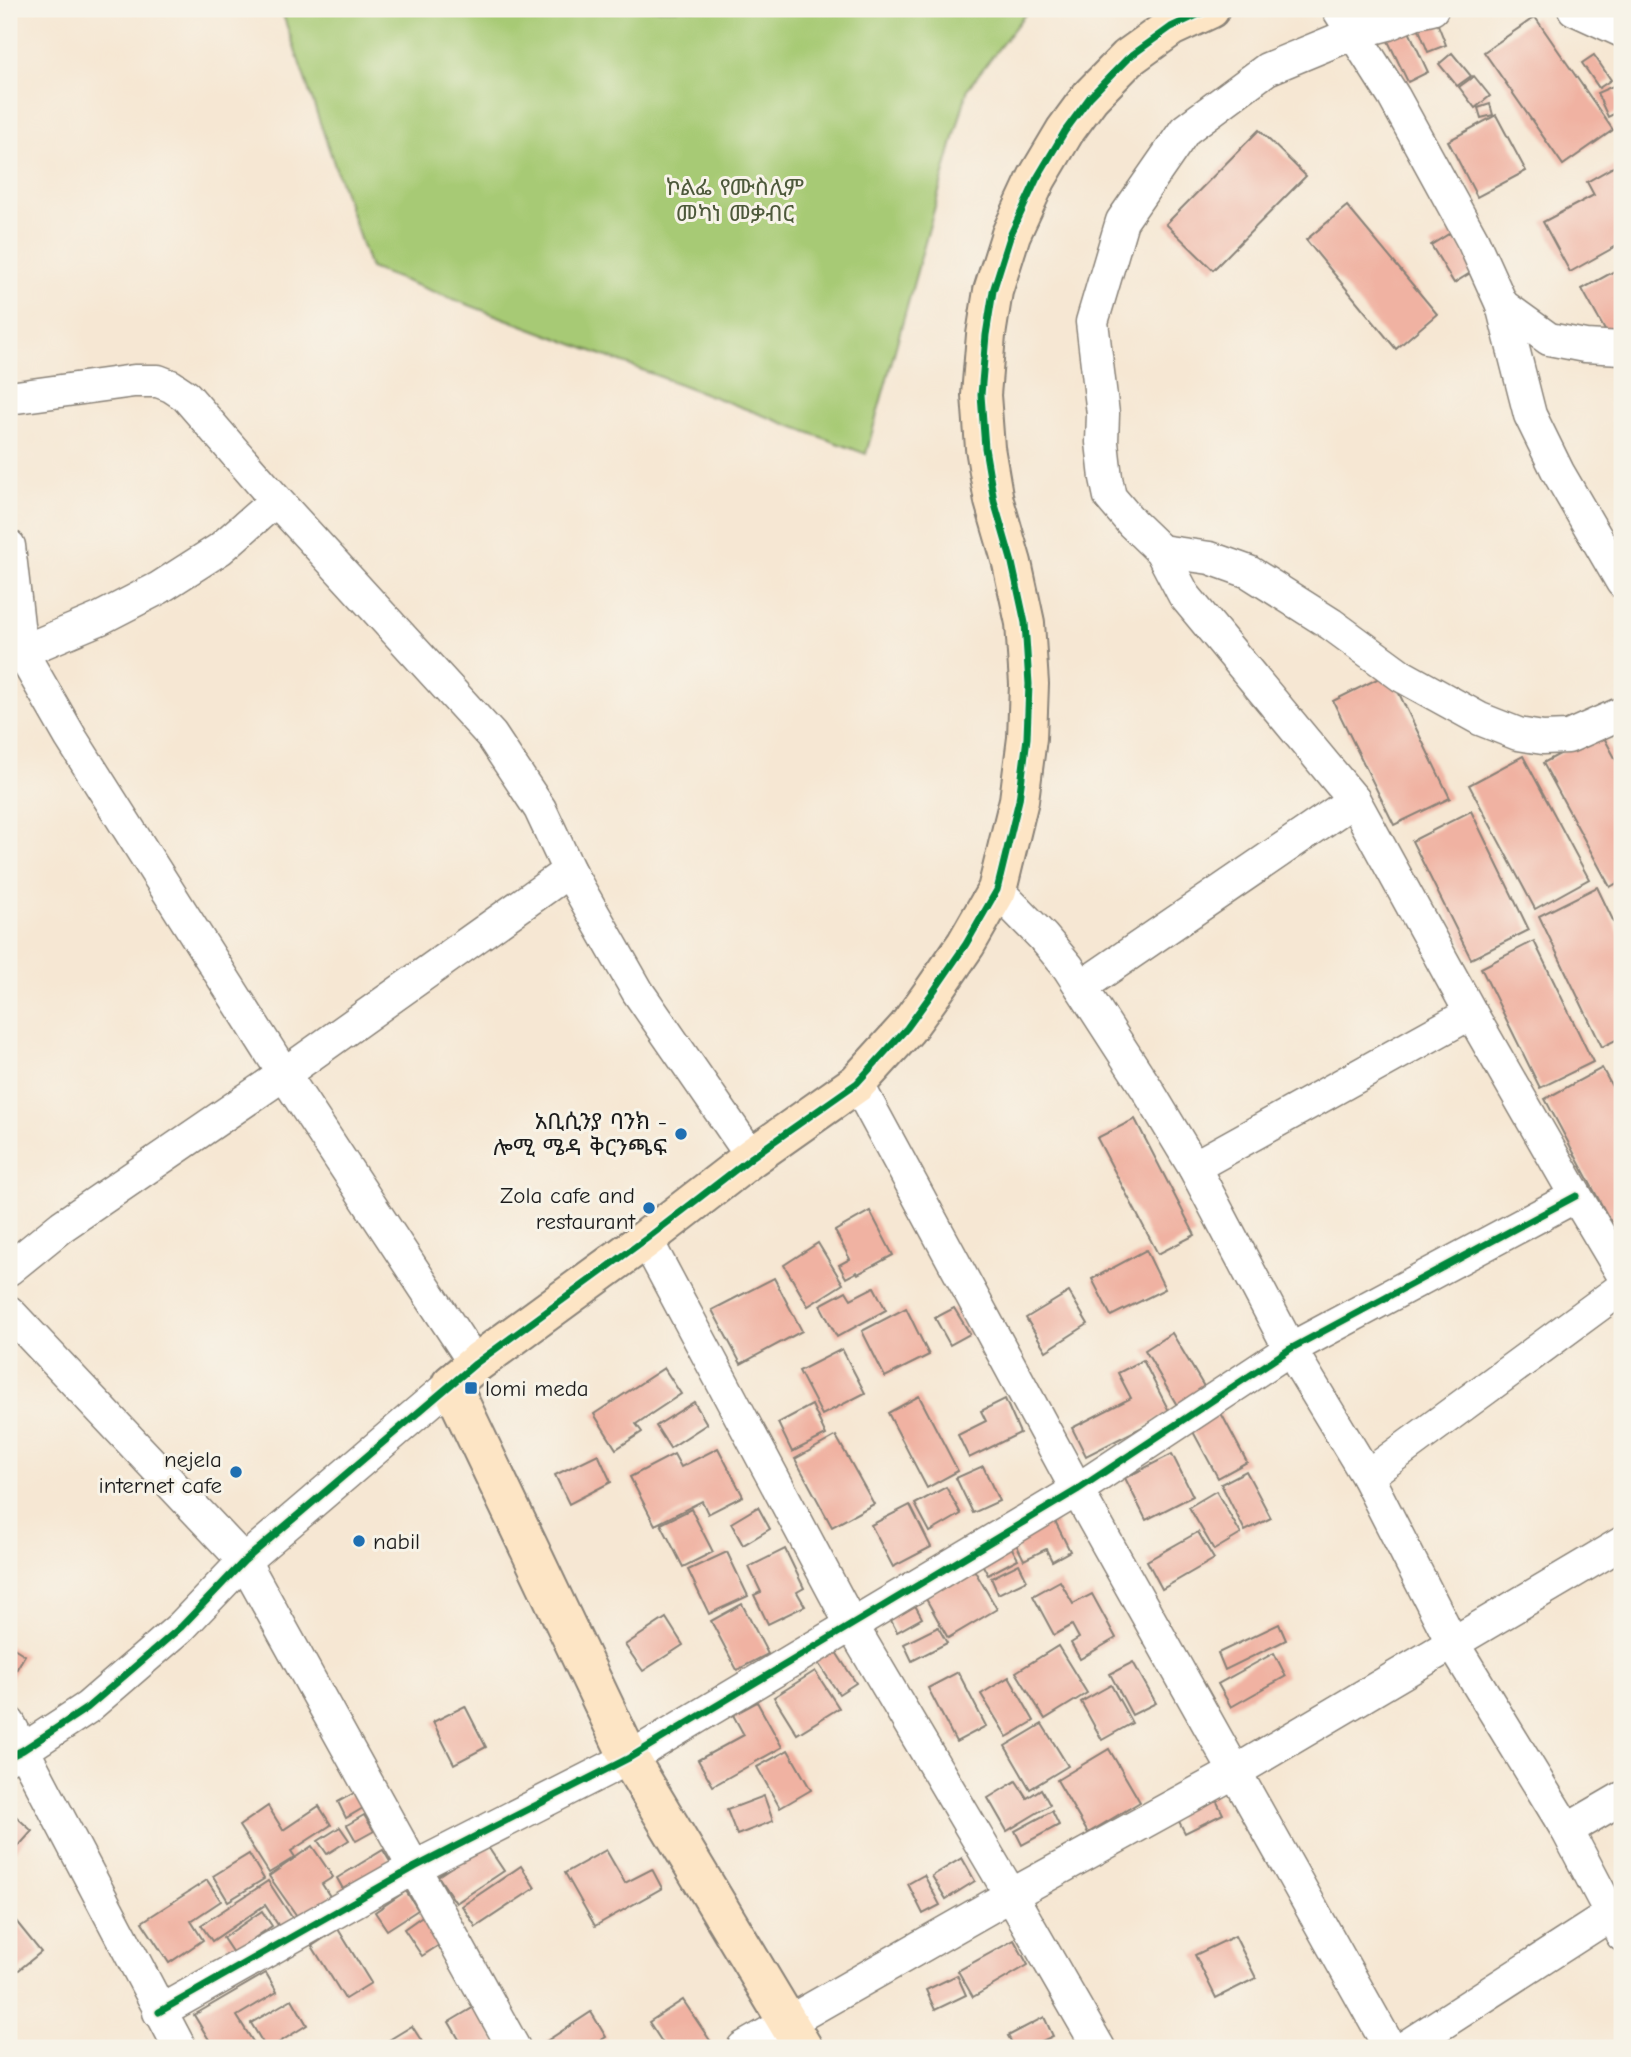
<svg xmlns="http://www.w3.org/2000/svg" width="1631" height="2057" viewBox="0 0 1631 2057" font-family="'Comic Neue','Noto Sans Ethiopic',sans-serif">
<style>
.green{fill:#a7ca74;stroke:#627348;stroke-width:2}
.building{fill:#f0b2a2}
.lines{fill:none;stroke-linecap:round;stroke-linejoin:round}
.street-casing{stroke:#898278;stroke-width:35}
.secondary-casing{stroke:#898278;stroke-width:42}
.street{stroke:#fff;stroke-width:32}
.secondary{stroke:#fde5c5;stroke-width:38}
.cycleway-casing{stroke:#f7f3e8;stroke-width:11}
.cycleway{stroke:#00873e;stroke-width:7}
.poi-dot{fill:#1f6fb2;stroke:#f7f3e8;stroke-width:2.5}
.labels{text-anchor:middle;dominant-baseline:central;stroke-width:6;stroke-linejoin:round;paint-order:stroke}
.park-label{font-size:23px;fill:#4d593b;stroke:#f7f3e8}
.poi-label{font-size:23px;fill:#1c1c1c;stroke:#f7f3e8;text-anchor:end}
</style>
<rect width="100%" height="100%" fill="#f7f3e8"/>
<filter id="ink" filterUnits="userSpaceOnUse"><feTurbulence type="fractalNoise" baseFrequency=".0143" numOctaves="2"/><feDisplacementMap in="SourceGraphic" scale="14" xChannelSelector="R" yChannelSelector="G"/><feConvolveMatrix kernelMatrix="1 2 1 2 8 2 1 2 1" color-interpolation-filters="sRGB"/></filter>
<filter id="wash" filterUnits="userSpaceOnUse"><feTurbulence type="fractalNoise" baseFrequency=".00686" numOctaves="4" result="noise"/><feDisplacementMap in="SourceGraphic" scale="28" xChannelSelector="R" yChannelSelector="G"/><feGaussianBlur stdDeviation="1.57" result="paint"/><feColorMatrix in="noise" values="0 0 0 0 0 0 0 0 0 0 0 0 0 0 0 0 0 1.4 0 .05"/><feComposite in="paint" operator="in"/></filter>
<g filter="url(#wash)">
<rect width="100%" height="100%" fill="#f6e7d3"/>
<path class="green" d="M281,9H1029L968,88L866,454L370,268Z"/>
<g id="blocks">
<g class="building">
<path d="M1435,17L1446,45L1428,52L1417,24Z"/>
<path d="M1535,17L1613,130L1563,165L1484,52Z"/>
<path d="M1407,27L1428,72L1408,82L1386,37Z"/>
<path d="M1452,53L1471,76L1457,86L1439,64Z"/>
<path d="M1594,55L1611,80L1599,88L1582,63Z"/>
<path d="M1474,76L1490,96L1475,108L1459,87Z"/>
<path d="M1613,86L1622,110L1608,117L1597,93Z"/>
<path d="M1490,104L1493,115L1481,118L1478,108Z"/>
<path d="M1496,115L1526,171L1477,197L1448,141Z"/>
<path d="M1259,130L1306,176L1213,270L1166,224Z"/>
<path d="M1622,162V243L1570,272L1543,222L1594,195L1587,182Z"/>
<path d="M1347,206L1437,314L1396,349L1306,240Z"/>
<path d="M1452,232L1475,270L1454,283L1431,245Z"/>
<path d="M1622,267V338L1612,343L1582,289Z"/>
<path d="M1389,673L1450,798L1394,825L1333,701Z"/>
<path d="M1601,732L1622,771V880L1610,887L1543,763Z"/>
<path d="M1523,756L1589,879L1535,909L1469,785Z"/>
<path d="M1471,811L1529,930L1471,959L1412,841Z"/>
<path d="M1597,887L1622,939V1037L1602,1047L1539,916Z"/>
<path d="M1534,941L1593,1062L1540,1088L1481,968Z"/>
<path d="M1602,1068L1622,1105V1243L1545,1099Z"/>
<path d="M1135,1119L1195,1235L1158,1254L1097,1138Z"/>
<path d="M870,1211L893,1255L858,1274L857,1272L846,1278L839,1265L850,1259L835,1231Z"/>
<path d="M818,1243L843,1284L808,1306L784,1265Z"/>
<path d="M1146,1250L1165,1289L1111,1316L1092,1279Z"/>
<path d="M774,1278L802,1331L741,1364L712,1310Z"/>
<path d="M874,1287L886,1310L837,1337L820,1305L846,1291L851,1299Z"/>
<path d="M1069,1292L1088,1324L1046,1351L1026,1318Z"/>
<path d="M906,1308L929,1355L885,1377L862,1331Z"/>
<path d="M954,1308L970,1334L950,1345L935,1318Z"/>
<path d="M1172,1333L1206,1390L1178,1407L1145,1350Z"/>
<path d="M842,1349L865,1393L822,1415L799,1371Z"/>
<path d="M1143,1360L1170,1413L1086,1456L1072,1428L1131,1398L1118,1373Z"/>
<path d="M664,1368L681,1394L636,1424L642,1432L616,1449L594,1414Z"/>
<path d="M919,1396L958,1471L927,1488L888,1413Z"/>
<path d="M1005,1399L1020,1433L969,1458L958,1435L986,1421L981,1411Z"/>
<path d="M694,1402L707,1424L670,1448L656,1426Z"/>
<path d="M812,1405L826,1435L792,1452L778,1423Z"/>
<path d="M1221,1413L1247,1462L1218,1478L1191,1428Z"/>
<path d="M836,1436L874,1504L832,1527L795,1459Z"/>
<path d="M718,1448L743,1496L708,1514L702,1501L655,1525L630,1477L674,1454L681,1467Z"/>
<path d="M598,1454L611,1482L569,1504L555,1475Z"/>
<path d="M1172,1454L1193,1496L1146,1520L1125,1478Z"/>
<path d="M983,1466L999,1501L973,1513L956,1478Z"/>
<path d="M1246,1471L1271,1518L1245,1531L1221,1484Z"/>
<path d="M946,1487L961,1514L930,1532L915,1504Z"/>
<path d="M1216,1491L1241,1534L1214,1550L1189,1507Z"/>
<path d="M910,1505L931,1547L893,1567L871,1525Z"/>
<path d="M758,1507L770,1529L743,1545L731,1523Z"/>
<path d="M691,1509L713,1552L683,1567L661,1524Z"/>
<path d="M1053,1517L1070,1551L1052,1561L1046,1549L1024,1560L1013,1538Z"/>
<path d="M1198,1532L1214,1559L1162,1589L1147,1561Z"/>
<path d="M1010,1545L1018,1559L988,1575L981,1562Z"/>
<path d="M785,1549L804,1588L797,1592L805,1606L768,1624L754,1595L761,1592L749,1567Z"/>
<path d="M727,1552L748,1596L709,1614L688,1570Z"/>
<path d="M1019,1564L1027,1580L998,1594L991,1578Z"/>
<path d="M973,1568L997,1609L948,1638L925,1597Z"/>
<path d="M1060,1581L1073,1604L1092,1594L1116,1638L1080,1659L1071,1643L1079,1638L1072,1625L1054,1635L1033,1596Z"/>
<path d="M911,1598L922,1618L897,1632L886,1611Z"/>
<path d="M742,1604L768,1654L737,1670L711,1621Z"/>
<path d="M666,1618L683,1645L643,1671L625,1645Z"/>
<path d="M1279,1624L1286,1640L1225,1670L1218,1653Z"/>
<path d="M938,1627L947,1643L912,1661L904,1644Z"/>
<path d="M9,1645L25,1655L9,1682Z"/>
<path d="M1058,1646L1087,1693L1045,1719L1016,1672Z"/>
<path d="M834,1649L856,1683L839,1694L816,1660Z"/>
<path d="M1274,1653L1286,1676L1231,1707L1218,1684Z"/>
<path d="M1133,1662L1156,1703L1132,1715L1110,1674Z"/>
<path d="M815,1671L839,1708L797,1734L774,1697Z"/>
<path d="M958,1672L986,1726L956,1742L928,1688Z"/>
<path d="M1009,1677L1034,1721L1007,1737L981,1694Z"/>
<path d="M1111,1685L1132,1723L1102,1740L1081,1702Z"/>
<path d="M757,1702L782,1747L713,1786L698,1760L744,1735L733,1715Z"/>
<path d="M465,1706L486,1747L454,1764L433,1722Z"/>
<path d="M1042,1724L1068,1766L1030,1789L1005,1746Z"/>
<path d="M1109,1749L1140,1802L1088,1833L1057,1780Z"/>
<path d="M788,1750L811,1790L780,1808L757,1767Z"/>
<path d="M1016,1781L1027,1798L1041,1789L1050,1805L1007,1831L988,1798Z"/>
<path d="M1210,1788L1223,1814L1185,1833L1172,1808Z"/>
<path d="M354,1793L363,1808L346,1818L338,1802Z"/>
<path d="M764,1796L773,1821L737,1835L727,1810Z"/>
<path d="M268,1806L283,1830L319,1806L331,1825L291,1851L295,1857L269,1873L239,1826Z"/>
<path d="M9,1810L32,1831L9,1857Z"/>
<path d="M1052,1811L1059,1825L1022,1845L1015,1831Z"/>
<path d="M364,1815L374,1831L356,1841L347,1825Z"/>
<path d="M340,1827L349,1840L327,1854L318,1841Z"/>
<path d="M486,1844L504,1871L456,1903L438,1876Z"/>
<path d="M312,1846L333,1877L322,1884L331,1898L299,1919L269,1876Z"/>
<path d="M383,1850L395,1870L348,1898L337,1878Z"/>
<path d="M606,1850L625,1883L652,1869L662,1888L595,1926L565,1873Z"/>
<path d="M249,1854L264,1879L228,1901L213,1876Z"/>
<path d="M962,1858L975,1881L946,1899L932,1876Z"/>
<path d="M521,1866L535,1888L476,1927L462,1906Z"/>
<path d="M924,1875L940,1905L923,1914L908,1884Z"/>
<path d="M207,1880L221,1901L191,1921L203,1940L169,1963L142,1922Z"/>
<path d="M268,1881L295,1922L282,1931L265,1905L212,1941L201,1925Z"/>
<path d="M406,1891L418,1910L387,1930L375,1912Z"/>
<path d="M431,1910L450,1938L422,1956L404,1929Z"/>
<path d="M262,1911L272,1926L233,1953L223,1938Z"/>
<path d="M11,1915L41,1952L9,1978V1917Z"/>
<path d="M338,1929L371,1983L345,1999L312,1946Z"/>
<path d="M1235,1936L1256,1978L1216,1998L1195,1955Z"/>
<path d="M1014,1940L1028,1965L973,1997L958,1971Z"/>
<path d="M266,1973L277,1992L237,2016L257,2048H214L194,2015Z"/>
<path d="M957,1975L966,1995L935,2010L926,1990Z"/>
<path d="M292,1999L307,2025L270,2048H266L251,2023Z"/>
<path d="M683,2000L715,2048H666L649,2022Z"/>
<path d="M476,2006L498,2045L493,2048H464L449,2022Z"/>
<path d="M591,2012L606,2037L589,2048H536Z"/>
<path d="M1044,2017L1053,2036L1027,2048H1015L1008,2036Z"/>
<path d="M412,2026L426,2048H376Z"/>
</g>
</g>
</g>
<g filter="url(#ink)">
<use href="#blocks" fill-opacity="0" stroke="#898278" stroke-width="2"/>
<g class="lines">
<g class="street-casing">
<g id="street">
<path d="M1338,9L1394,97L1473,241L1502,305L1530,415L1558,472L1622,582"/>
<path d="M1432,9L1414,13L1388,24L1354,33L1267,69L1185,130L1122,221L1092,322L1103,414L1102,442L1106,478L1110,497L1132,523L1161,551L1184,595L1354,800L1471,1013L1576,1196L1622,1273"/>
<path d="M1574,9L1622,31"/>
<path d="M1502,305L1549,339L1585,346L1622,348"/>
<path d="M9,398L134,381H158L171,386L186,396L276,500L491,735L540,809L569,871L638,992L752,1157"/>
<path d="M9,546L21,651L71,738L284,1074L475,1364"/>
<path d="M1161,551L1210,558L1249,572L1331,624L1402,676L1480,719L1518,734L1543,738L1568,737L1622,713"/>
<path d="M9,657L99,619L159,588L220,549L276,500"/>
<path d="M997,890L1043,937L1068,967L1147,1089L1194,1167L1290,1349L1367,1476L1452,1642L1567,1830L1622,1935"/>
<path d="M1081,987L1354,800"/>
<path d="M857,1083L1077,1490L1390,2048"/>
<path d="M1194,1167L1471,1013"/>
<path d="M646,1239L851,1624L1011,1895L1099,2048"/>
<path d="M9,1269L62,1226L284,1074L569,871"/>
<path d="M9,1312L244,1561L514,2048"/>
<path d="M1367,1476L1622,1288"/>
<path d="M9,1723L180,2048"/>
<path d="M9,1757L23,1750L87,1708L181,1627L244,1561L451,1384"/>
<path d="M1567,1830L1622,1798"/>
<path d="M159,2012L415,1867L629,1758L1077,1490L1290,1349L1576,1196"/>
<path d="M743,2048L1011,1895L1235,1772L1622,1543"/>
<path d="M1404,2048L1610,1915"/>
</g>
</g>
<g class="secondary-casing">
<path id="secondary" d="M803,2048L629,1758L451,1384L475,1364L646,1239L752,1157L857,1083L907,1028L933,992L966,944L997,890L1019,800L1027,738L1029,684L1025,623L1012,563L994,501L985,448L981,395L986,335L993,291L1011,234L1037,178L1065,131L1090,97L1128,58L1171,27L1210,9"/>
</g>
<use href="#street" class="street"/>
<use href="#secondary" class="secondary"/>
<g class="cycleway-casing">
<g id="cycleway">
<path d="M9,1757L23,1750L87,1708L181,1627L244,1561L475,1364L646,1239L752,1157L857,1083L907,1028L933,992L966,944L997,890L1019,800L1027,738L1029,684L1025,623L1012,563L994,501L985,448L981,395L986,335L993,291L1011,234L1037,178L1065,131L1090,97L1128,58L1171,27L1210,9"/>
<path d="M159,2012L415,1867L629,1758L1077,1490L1290,1349L1576,1196"/>
</g>
</g>
<use href="#cycleway" class="cycleway"/>
</g>
</g>
<g class="poi-dot">
<circle cx="681" cy="1134" r="7"/>
<circle cx="649" cy="1208" r="7"/>
<rect x="464" y="1381" width="14" height="14" rx="3.5"/>
<circle cx="236" cy="1472" r="7"/>
<circle cx="359" cy="1541" r="7"/>
</g>
<g class="labels">
<g class="park-label">
<text x="735" y="187">ኮልፌ የሙስሊም<tspan x="735" dy="26">መካነ መቃብር</tspan></text>
</g>
<g class="poi-label">
<text x="667" y="1121">አቢሲንያ ባንክ -<tspan x="667" dy="26">ሎሚ ሜዳ ቅርንጫፍ</tspan></text>
<text x="635" y="1195">Zola cafe and<tspan x="635" dy="26">restaurant</tspan></text>
<text x="485" y="1388" text-anchor="start">lomi meda</text>
<text x="222" y="1459">nejela<tspan x="222" dy="26">internet cafe</tspan></text>
<text x="373" y="1541" text-anchor="start">nabil</text>
</g>
</g>
<rect width="1631" height="2057" fill="none" stroke="#f7f3e8" stroke-width="35"/>
</svg>
